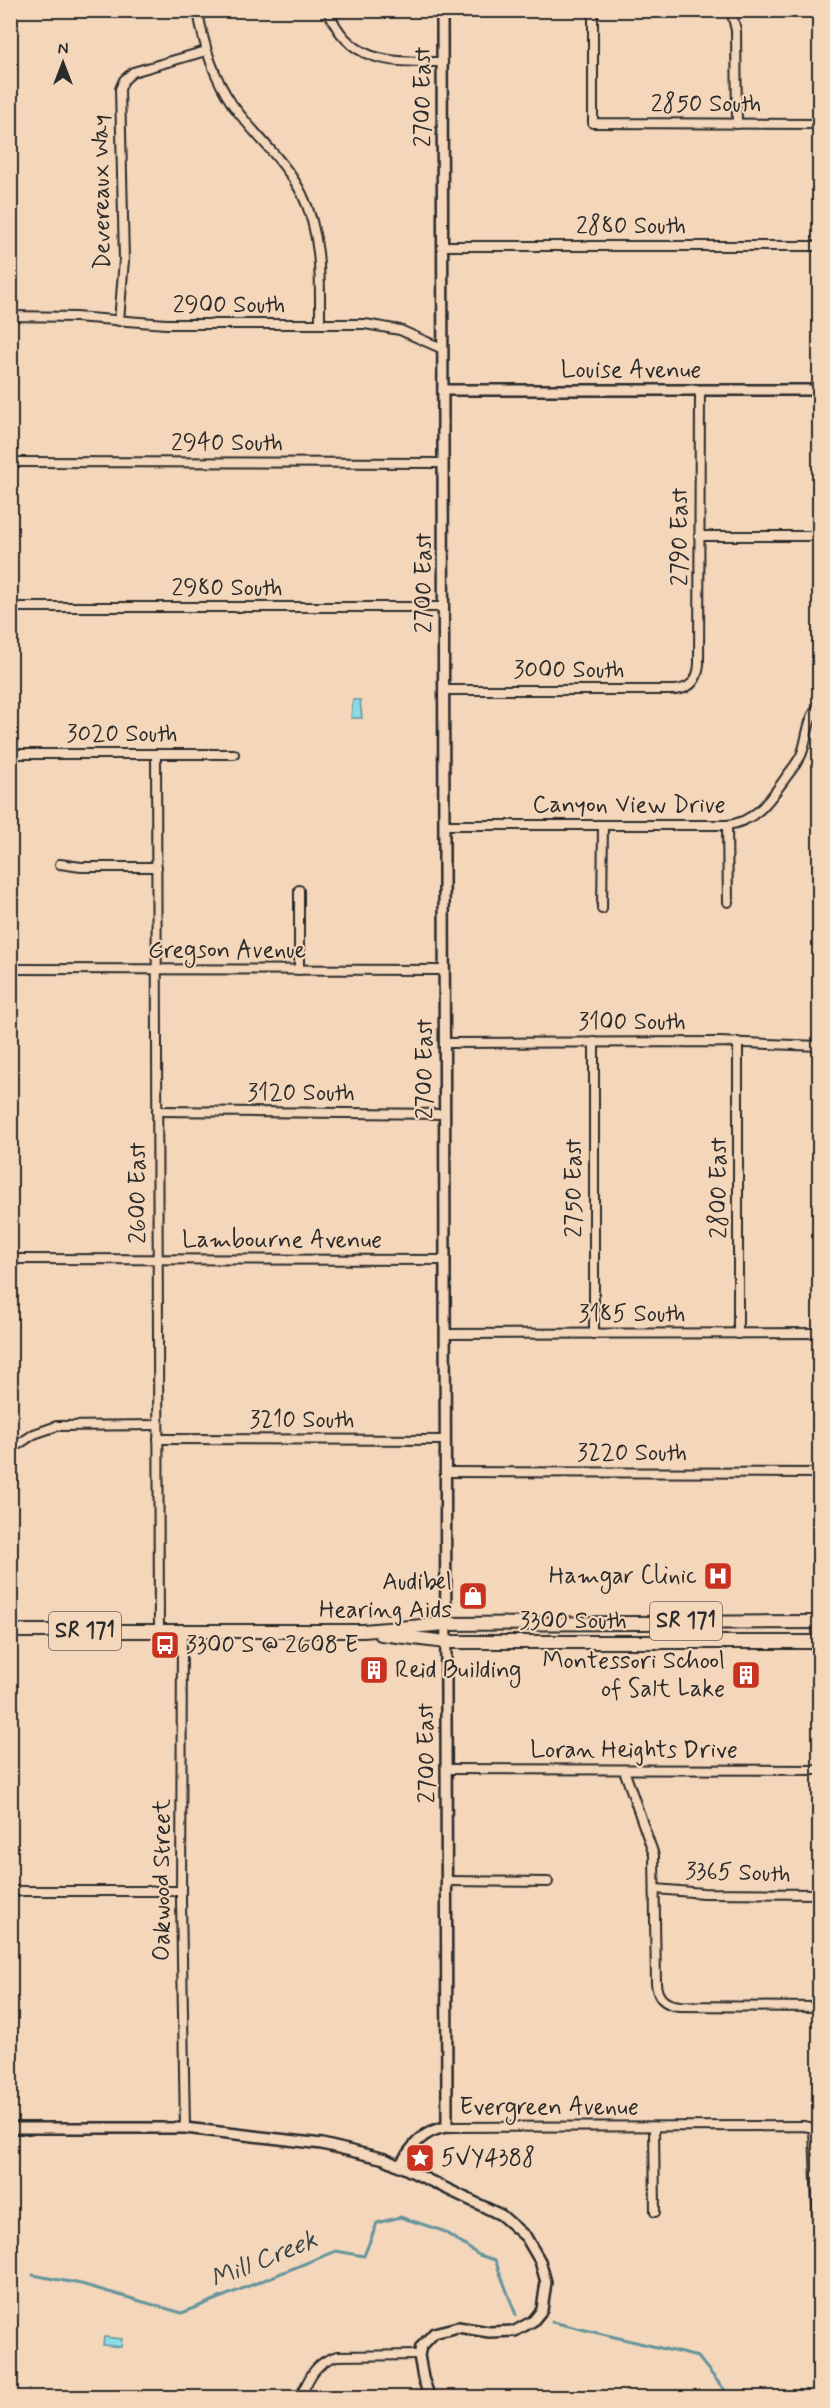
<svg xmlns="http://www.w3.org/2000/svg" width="830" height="2408" viewBox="0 0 830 2408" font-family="Mynerve,sans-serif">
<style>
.water{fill:#8bdbe7;stroke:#65959c;stroke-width:1.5}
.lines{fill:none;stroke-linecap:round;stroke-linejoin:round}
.stream{stroke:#65959c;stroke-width:3}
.minor-casing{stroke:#2b2b2b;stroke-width:12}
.tertiary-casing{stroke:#2b2b2b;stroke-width:14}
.primary-casing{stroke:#2b2b2b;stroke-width:16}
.minor{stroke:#f4d6ba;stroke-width:8}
.tertiary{stroke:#f4d6ba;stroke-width:9}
.primary{stroke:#f4d6ba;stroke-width:12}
.labels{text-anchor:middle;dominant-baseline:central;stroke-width:4.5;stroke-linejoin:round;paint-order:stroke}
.shield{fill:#f4d6ba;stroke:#675e56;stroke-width:1.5}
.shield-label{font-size:22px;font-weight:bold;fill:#2b2b2b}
.street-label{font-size:24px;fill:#2b2b2b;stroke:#f4d6ba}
.poi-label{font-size:24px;fill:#2b2b2b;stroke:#f4d6ba;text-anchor:end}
.water-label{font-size:26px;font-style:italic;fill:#394547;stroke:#f4d6ba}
</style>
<rect width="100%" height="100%" fill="#f4d6ba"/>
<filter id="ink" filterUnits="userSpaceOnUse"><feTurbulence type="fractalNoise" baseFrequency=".0167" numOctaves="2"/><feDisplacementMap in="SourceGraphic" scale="12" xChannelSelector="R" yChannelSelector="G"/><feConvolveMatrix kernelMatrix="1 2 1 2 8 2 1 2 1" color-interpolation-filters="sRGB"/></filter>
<g filter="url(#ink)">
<g class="water">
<path d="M353,700H360L362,718H351Z"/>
<path d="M104,2337L122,2339L121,2347L103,2345Z"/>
</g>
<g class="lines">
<g class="stream">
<path d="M33,2275L81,2284L182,2313L336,2251L364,2256L377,2223L400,2217L443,2231L479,2255L495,2260L516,2315"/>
<path d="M10,2276H13"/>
<path d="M552,2322L698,2357L731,2398"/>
</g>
<g class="minor-casing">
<g id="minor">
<path d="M198,10C203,44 213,76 232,104C254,135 284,159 302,194C322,235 320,280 320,324"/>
<path d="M328,10C349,65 393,62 443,62"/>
<path d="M593,10V123L820,124"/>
<path d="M731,10L736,30L737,124"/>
<path d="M443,246H820"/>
<path d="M10,316L75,317L166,324H365L400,330L443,349"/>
<path d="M119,321L124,260L120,89L124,80L133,72L206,51"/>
<path d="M10,462L443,463"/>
<path d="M699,536H820"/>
<path d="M10,607H444"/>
<path d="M444,690H676C692,688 698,679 699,664L700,390"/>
<path d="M10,754H234"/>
<path d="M156,754L159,1631"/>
<path d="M444,825H727C755,822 769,801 784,780C790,771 798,763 802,753C808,736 807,718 820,705"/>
<path d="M727,825L728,902"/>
<path d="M60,864L81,867H157"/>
<path d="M299,890V970"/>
<path d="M602,909L603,825"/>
<path d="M10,969L444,970"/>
<path d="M594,1042V1334"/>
<path d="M738,1042V1334"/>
<path d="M444,1043L719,1042L820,1046"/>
<path d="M157,1111L445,1114"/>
<path d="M10,1259L445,1260"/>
<path d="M445,1334L820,1333"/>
<path d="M158,1439L445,1440"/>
<path d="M10,1450L34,1434L57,1426L158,1425"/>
<path d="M445,1472L820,1473"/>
<path d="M182,1631L181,1901L185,2128"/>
<path d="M447,1769L820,1770"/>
<path d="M624,1770L654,1855L656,1983C657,1998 665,2005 680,2006L820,2007"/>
<path d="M447,1881L548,1882"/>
<path d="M656,1889L703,1893L820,1894"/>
<path d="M10,1891H181"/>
<path d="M447,2127L803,2126L820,2129"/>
<path d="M654,2127L655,2212"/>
<path d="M814,2129L820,2289"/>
<path d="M300,2398C309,2378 315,2362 337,2356L419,2355"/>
</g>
</g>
<g class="tertiary-casing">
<g id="tertiary">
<path d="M443,390H820"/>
<path d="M10,2128H185L322,2144L385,2159L501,2215L526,2237L540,2261L546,2282L542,2310L533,2321L515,2331L489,2332L458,2327L434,2333L421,2347L419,2355L423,2378L430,2398"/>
<path d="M400,2165C412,2146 423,2130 447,2127L442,10"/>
</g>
</g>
<g class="primary-casing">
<g id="primary">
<path d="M10,1631H363L446,1624L820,1622"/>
<path d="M381,1634L446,1642H820"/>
</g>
</g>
<use href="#minor" class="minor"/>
<use href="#tertiary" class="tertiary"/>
<use href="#primary" class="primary"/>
</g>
</g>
<defs>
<g id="hospital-square" transform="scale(1.5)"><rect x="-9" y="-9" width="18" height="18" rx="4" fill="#c8321e" stroke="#f4d6ba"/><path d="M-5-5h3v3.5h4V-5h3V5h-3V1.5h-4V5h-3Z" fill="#fff"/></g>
<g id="shop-square" transform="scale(1.5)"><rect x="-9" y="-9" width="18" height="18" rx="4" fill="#c8321e" stroke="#f4d6ba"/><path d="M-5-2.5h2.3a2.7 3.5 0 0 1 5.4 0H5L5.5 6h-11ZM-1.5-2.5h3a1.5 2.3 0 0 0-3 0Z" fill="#fff"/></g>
<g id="bus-square" transform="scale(1.5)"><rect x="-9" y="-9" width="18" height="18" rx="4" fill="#c8321e" stroke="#f4d6ba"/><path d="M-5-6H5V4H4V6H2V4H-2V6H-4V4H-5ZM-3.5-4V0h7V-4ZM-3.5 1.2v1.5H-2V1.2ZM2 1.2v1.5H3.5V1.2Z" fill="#fff"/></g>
<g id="building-square" transform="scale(1.5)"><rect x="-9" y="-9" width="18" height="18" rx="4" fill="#c8321e" stroke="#f4d6ba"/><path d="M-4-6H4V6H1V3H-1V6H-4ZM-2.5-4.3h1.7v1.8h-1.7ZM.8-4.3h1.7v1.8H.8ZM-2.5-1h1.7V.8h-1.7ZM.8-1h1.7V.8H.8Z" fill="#fff"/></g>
<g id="sight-square" transform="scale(1.5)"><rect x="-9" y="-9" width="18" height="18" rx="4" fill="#c8321e" stroke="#f4d6ba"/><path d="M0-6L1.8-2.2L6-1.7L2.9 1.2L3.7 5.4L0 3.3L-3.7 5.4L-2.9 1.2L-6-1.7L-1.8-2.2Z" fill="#fff"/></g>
</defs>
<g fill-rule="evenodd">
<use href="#hospital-square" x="718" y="1576"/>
<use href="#shop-square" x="473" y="1596"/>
<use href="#bus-square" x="165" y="1645"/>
<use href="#building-square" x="374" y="1670"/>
<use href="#building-square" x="746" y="1675"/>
<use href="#sight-square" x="420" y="2158"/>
</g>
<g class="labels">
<g class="shield">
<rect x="650" y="1602" width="72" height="38" rx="4.5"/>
<rect x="49" y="1612" width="72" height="38" rx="4.5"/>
</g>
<g class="shield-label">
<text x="686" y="1621">SR 171</text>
<text x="85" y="1631">SR 171</text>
</g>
<g class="street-label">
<text transform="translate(423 97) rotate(-90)">2700 East</text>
<text x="706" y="104">2850 South</text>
<text transform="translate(102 192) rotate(-91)">Devereaux Way</text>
<text x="631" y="226">2880 South</text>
<text x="229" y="305">2900 South</text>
<text x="631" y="370">Louise Avenue</text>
<text x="227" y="443">2940 South</text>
<text transform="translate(680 537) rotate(-90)">2790 East</text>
<text transform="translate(424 583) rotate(-90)">2700 East</text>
<text x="227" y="588">2980 South</text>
<text x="569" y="670">3000 South</text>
<text x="122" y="734">3020 South</text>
<text x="629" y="805">Canyon View Drive</text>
<text x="227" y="950">Gregson Avenue</text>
<text x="632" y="1022">3100 South</text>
<text transform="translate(425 1069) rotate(-90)">2700 East</text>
<text x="301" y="1093">3120 South</text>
<text transform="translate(574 1188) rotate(-90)">2750 East</text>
<text transform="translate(719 1188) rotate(-90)">2800 East</text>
<text transform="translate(138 1193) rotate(-90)">2600 East</text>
<text x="282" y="1240">Lambourne Avenue</text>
<text x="632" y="1314">3185 South</text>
<text x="302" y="1420">3210 South</text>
<text x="632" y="1453">3220 South</text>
<text x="573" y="1621">3300 South</text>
<text x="634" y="1750">Loran Heights Drive</text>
<text transform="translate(427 1753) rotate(-91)">2700 East</text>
<text transform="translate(738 1873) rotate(2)">3365 South</text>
<text transform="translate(162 1880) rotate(-90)">Oakwood Street</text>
<text x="549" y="2107">Evergreen Avenue</text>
</g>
<g class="poi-label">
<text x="697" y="1576">Hamgar Clinic</text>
<text x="452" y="1582">Audibel<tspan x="452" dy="28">Hearing Aids</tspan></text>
<text x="186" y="1645" text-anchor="start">3300 S @ 2608 E</text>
<text x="725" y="1661">Montessori School<tspan x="725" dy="28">of Salt Lake</tspan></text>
<text x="395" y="1670" text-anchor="start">Reid Building</text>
<text x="441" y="2158" text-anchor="start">5VY4388</text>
</g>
<g class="water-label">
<text transform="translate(264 2260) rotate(-22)">Mill Creek</text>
</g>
</g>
<rect width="830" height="2408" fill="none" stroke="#f4d6ba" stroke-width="36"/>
<rect x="18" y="18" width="794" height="2372" fill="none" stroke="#2b2b2b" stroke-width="2" filter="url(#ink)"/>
<g transform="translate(63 63)" stroke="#f4d6ba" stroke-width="4.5" paint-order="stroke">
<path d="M0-4.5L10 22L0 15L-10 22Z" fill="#2b2b2b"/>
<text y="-9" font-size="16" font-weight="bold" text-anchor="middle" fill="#2b2b2b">N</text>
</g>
</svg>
